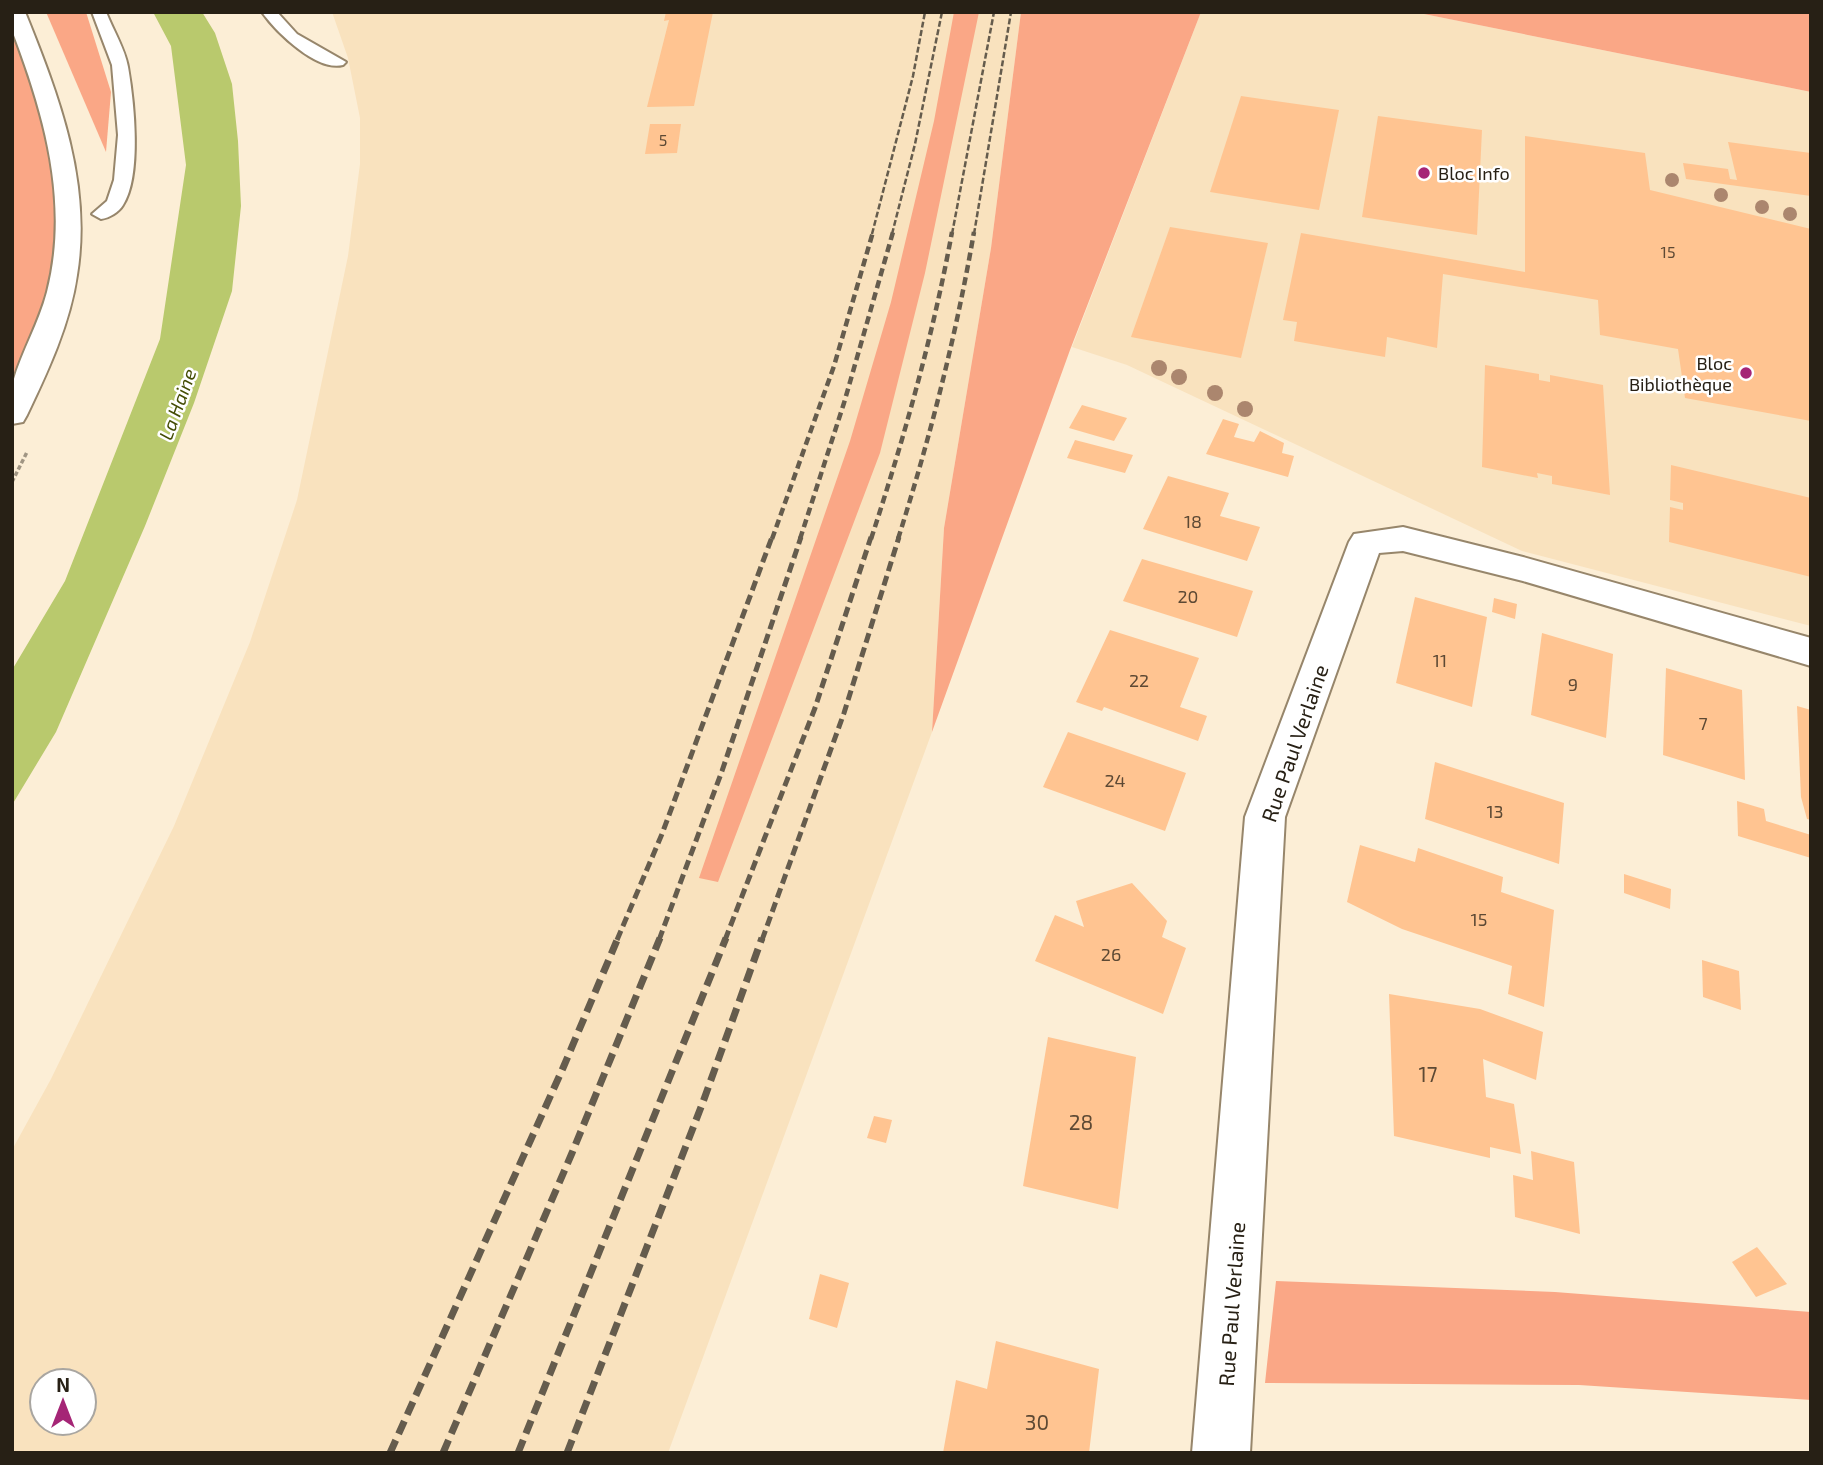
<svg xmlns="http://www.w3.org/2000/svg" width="1823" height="1465" viewBox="0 0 1823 1465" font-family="'Exo 2',sans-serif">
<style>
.built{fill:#f9e2be;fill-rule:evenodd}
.green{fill:#faa786}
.water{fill:#b9c96d}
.building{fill:#ffc491}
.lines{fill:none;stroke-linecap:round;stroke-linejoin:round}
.service-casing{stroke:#97866b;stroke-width:4}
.minor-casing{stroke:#97866b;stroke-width:4}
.tertiary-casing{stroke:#97866b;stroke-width:4}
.path{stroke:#a09583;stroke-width:3.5;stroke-dasharray:4.5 2.5;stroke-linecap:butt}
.service{fill:#fff;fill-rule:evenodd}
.minor{fill:#fff;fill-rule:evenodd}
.tertiary{fill:#fff;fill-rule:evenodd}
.rail-far3{stroke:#655c4d;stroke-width:2.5;stroke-dasharray:6 2.5;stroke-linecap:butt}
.rail-far2{stroke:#655c4d;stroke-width:4.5;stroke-dasharray:8 4.5;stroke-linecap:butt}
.rail-far1{stroke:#655c4d;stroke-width:5;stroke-dasharray:10 5;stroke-linecap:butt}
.rail{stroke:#655c4d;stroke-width:7;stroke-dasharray:14 7;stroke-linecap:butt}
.tree{fill:#ab866e}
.poi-dot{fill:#a52576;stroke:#fff;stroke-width:2.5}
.labels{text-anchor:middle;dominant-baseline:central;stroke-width:5;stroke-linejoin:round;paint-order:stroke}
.far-number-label{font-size:16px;fill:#5d4934}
.far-poi-label{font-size:18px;fill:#272015;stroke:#fff;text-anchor:start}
.number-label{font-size:18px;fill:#5d4934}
.far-water-label{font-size:19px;font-style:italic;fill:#444d05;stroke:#fff}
.street-label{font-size:21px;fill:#272015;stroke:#fff}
.near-number-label{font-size:21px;fill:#5d4934}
</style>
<rect width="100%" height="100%" fill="#fceed6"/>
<g class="built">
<path d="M332,12H1021L991,248L944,528L932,732L668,1453H12V1150L51,1079L174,826L250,642L297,500L348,256L360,164V118L348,58ZM42,1381H84V1423H42Z"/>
<path d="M1201,12H1414L1811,92V626L1522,551L1127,365L1072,347Z"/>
</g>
<g class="green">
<path d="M12,12L69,220L12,415Z"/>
<path d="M46,12H86L111,92L106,152Z"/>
<path d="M954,12H979L925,273L880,453L718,882L699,878L850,441L891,302L934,121Z"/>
<path d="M1021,12H1201L1070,350L932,732L944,528L991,248Z"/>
<path d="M1414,12H1811V92Z"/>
<path d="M1276,1281L1555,1292L1811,1312V1400L1579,1385L1265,1383Z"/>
</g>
<path class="water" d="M153,12H202L215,33L232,84L238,141L241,206L232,291L194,403L145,526L56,732L12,805V670L65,581L160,339L186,165L171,46Z"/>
<g class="building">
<path d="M666,12H713L694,106L647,107L669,20L664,21Z"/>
<path d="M1241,96L1339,110L1319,210L1210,192Z"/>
<path d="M1378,116L1482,130L1477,235L1362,217Z"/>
<path d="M650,124H681L677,153L645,154Z"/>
<path d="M1525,136L1645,153L1650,190L1811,229V421L1685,398L1678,349L1600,335L1598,300L1443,274L1437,348L1387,337L1385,357L1294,341L1297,322L1283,320L1301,233L1525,272Z"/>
<path d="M1728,142L1811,153V196L1686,179L1683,163L1728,169L1730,179L1737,180Z"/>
<path d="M1170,227L1268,243L1241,358L1131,337Z"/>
<path d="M1485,365L1539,374V380L1550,382V375L1603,385L1610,495L1552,484V476L1537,473L1538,478L1482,467Z"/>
<path d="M1082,405L1127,418L1114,441L1069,428Z"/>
<path d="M1223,419L1239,424L1234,437L1254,442L1260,431L1284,443L1282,453L1294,456L1288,477L1206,454Z"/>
<path d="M1075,440L1133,455L1125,473L1067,458Z"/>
<path d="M1671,465L1811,498V577L1669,542L1670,507L1683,510V503L1670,500Z"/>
<path d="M1168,476L1229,493L1220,516L1260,527L1247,561L1143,529Z"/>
<path d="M1142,559L1253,591L1237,637L1123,601Z"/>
<path d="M1415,597L1487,617L1472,707L1396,683Z"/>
<path d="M1494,598L1517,604L1515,619L1492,612Z"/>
<path d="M1110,630L1199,658L1180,707L1207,716L1198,741L1104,707L1102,711L1076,702Z"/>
<path d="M1542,633L1613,654L1606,738L1531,715Z"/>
<path d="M1666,668L1742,690L1745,780L1663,755Z"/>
<path d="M1797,706L1811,710V820L1807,819L1801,797Z"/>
<path d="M1068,732L1186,773L1165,831L1043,787Z"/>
<path d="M1435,762L1564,803L1559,864L1425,819Z"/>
<path d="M1737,801L1764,809L1766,821L1811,835V858L1738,836Z"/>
<path d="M1360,845L1415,862L1418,848L1503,877L1501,892L1554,910L1544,1007L1508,994L1512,966L1402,929L1347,902Z"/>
<path d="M1624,874L1671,889L1670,909L1624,893Z"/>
<path d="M1132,883L1167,921L1162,937L1186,948L1163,1014L1035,961L1055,915L1084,927L1076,901Z"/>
<path d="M1702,960L1739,971L1741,1010L1703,997Z"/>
<path d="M1389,994L1480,1009L1543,1032L1536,1080L1483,1059L1486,1097L1514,1104L1521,1154L1490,1147V1158L1394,1136Z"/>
<path d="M1048,1037L1136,1057L1118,1209L1023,1186Z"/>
<path d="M874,1116L892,1120L886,1143L867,1138Z"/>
<path d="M1531,1151L1574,1162L1580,1234L1515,1217L1513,1175L1533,1180Z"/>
<path d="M1757,1247L1787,1284L1756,1297L1732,1262Z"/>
<path d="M820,1274L849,1283L837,1328L809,1319Z"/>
<path d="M996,1341L1099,1369L1089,1453H943L956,1380L987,1389Z"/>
</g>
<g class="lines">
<g class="service-casing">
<g id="service">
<path d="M92,12H106C113,30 125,49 128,67C134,101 142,176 123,205C119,212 109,218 101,219L92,214L107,201L114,180L118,135L112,65Z"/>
<path d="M262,12H277L297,34L346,62L343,65C317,72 276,32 262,12Z"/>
</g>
</g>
<g class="minor-casing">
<path id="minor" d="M1403,527L1523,557L1811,638V666L1523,581L1403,551L1379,553L1285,817L1250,1453H1192L1245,817L1349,542L1354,534Z"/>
</g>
<g class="tertiary-casing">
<path id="tertiary" d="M12,12H25C59,96 92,183 77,275C70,324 48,371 27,415L23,422L12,424C12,411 9,394 13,382C22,351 39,323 47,292C70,203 44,113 12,30Z"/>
</g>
<path class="path" d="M12,482L27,452"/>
<use href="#service" class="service"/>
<use href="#minor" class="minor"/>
<use href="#tertiary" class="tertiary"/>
<g class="rail-far3">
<path d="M872,234L913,76L925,12"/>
<path d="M892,234L915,144L942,12"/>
<path d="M952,234L994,12"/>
<path d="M974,234L1011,12"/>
</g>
<g class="rail-far2">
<path d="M772,539L834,366L873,232"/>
<path d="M800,539L844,403L893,232"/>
<path d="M871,539C904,438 933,336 952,232"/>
<path d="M898,539C930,438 956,336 974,232"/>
</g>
<g class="rail-far1">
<path d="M617,940L662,834L772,537"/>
<path d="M659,940L722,771L801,537"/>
<path d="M725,940L815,708L871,537"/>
<path d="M762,940L844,713L899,537"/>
</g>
<g class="rail">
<path d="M390,1453L563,1068L618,938"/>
<path d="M443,1453L572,1153L660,938"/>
<path d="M518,1453L726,938"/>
<path d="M567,1453L703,1102L762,938"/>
</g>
</g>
<g class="tree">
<circle cx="1672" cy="180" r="7"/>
<circle cx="1721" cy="195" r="7"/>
<circle cx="1762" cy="207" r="7"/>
<circle cx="1790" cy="214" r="7"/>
<circle cx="1159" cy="368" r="8"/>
<circle cx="1179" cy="377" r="8"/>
<circle cx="1215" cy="393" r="8"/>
<circle cx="1245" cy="409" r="8"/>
</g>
<g class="poi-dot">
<circle cx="1424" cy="173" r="7"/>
<circle cx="1746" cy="373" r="7"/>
</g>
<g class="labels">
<g class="far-number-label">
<text x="663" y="139">5</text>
<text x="1668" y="251">15</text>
</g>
<g class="far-poi-label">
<text x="1438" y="173">Bloc Info</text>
<text x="1732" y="363" text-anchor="end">Bloc<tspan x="1732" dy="21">Bibliothèque</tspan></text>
</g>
<g class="number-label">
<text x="1193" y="521">18</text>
<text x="1188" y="596">20</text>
<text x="1440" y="660">11</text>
<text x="1139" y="680">22</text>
<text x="1573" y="684">9</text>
<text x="1703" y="723">7</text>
<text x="1115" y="780">24</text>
<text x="1495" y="811">13</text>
<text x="1479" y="919">15</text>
<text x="1111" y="954">26</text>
</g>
<g class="far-water-label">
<text transform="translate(177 404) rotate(-70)">La Haine</text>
</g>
<g class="street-label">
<text transform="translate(1294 743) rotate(-71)">Rue Paul Verlaine</text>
<text transform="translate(1231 1304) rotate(-86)">Rue Paul Verlaine</text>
</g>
<g class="near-number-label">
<text x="1428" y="1073">17</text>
<text x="1081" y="1121">28</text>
<text x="1037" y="1421">30</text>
</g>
</g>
<rect width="1823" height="1465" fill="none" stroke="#272015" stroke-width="28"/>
<g transform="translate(63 1402)"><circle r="33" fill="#ffffff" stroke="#a9a6a1" stroke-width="2"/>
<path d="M0-5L12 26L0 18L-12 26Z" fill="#a52576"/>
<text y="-10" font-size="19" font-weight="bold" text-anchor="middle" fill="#272015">N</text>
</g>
</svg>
